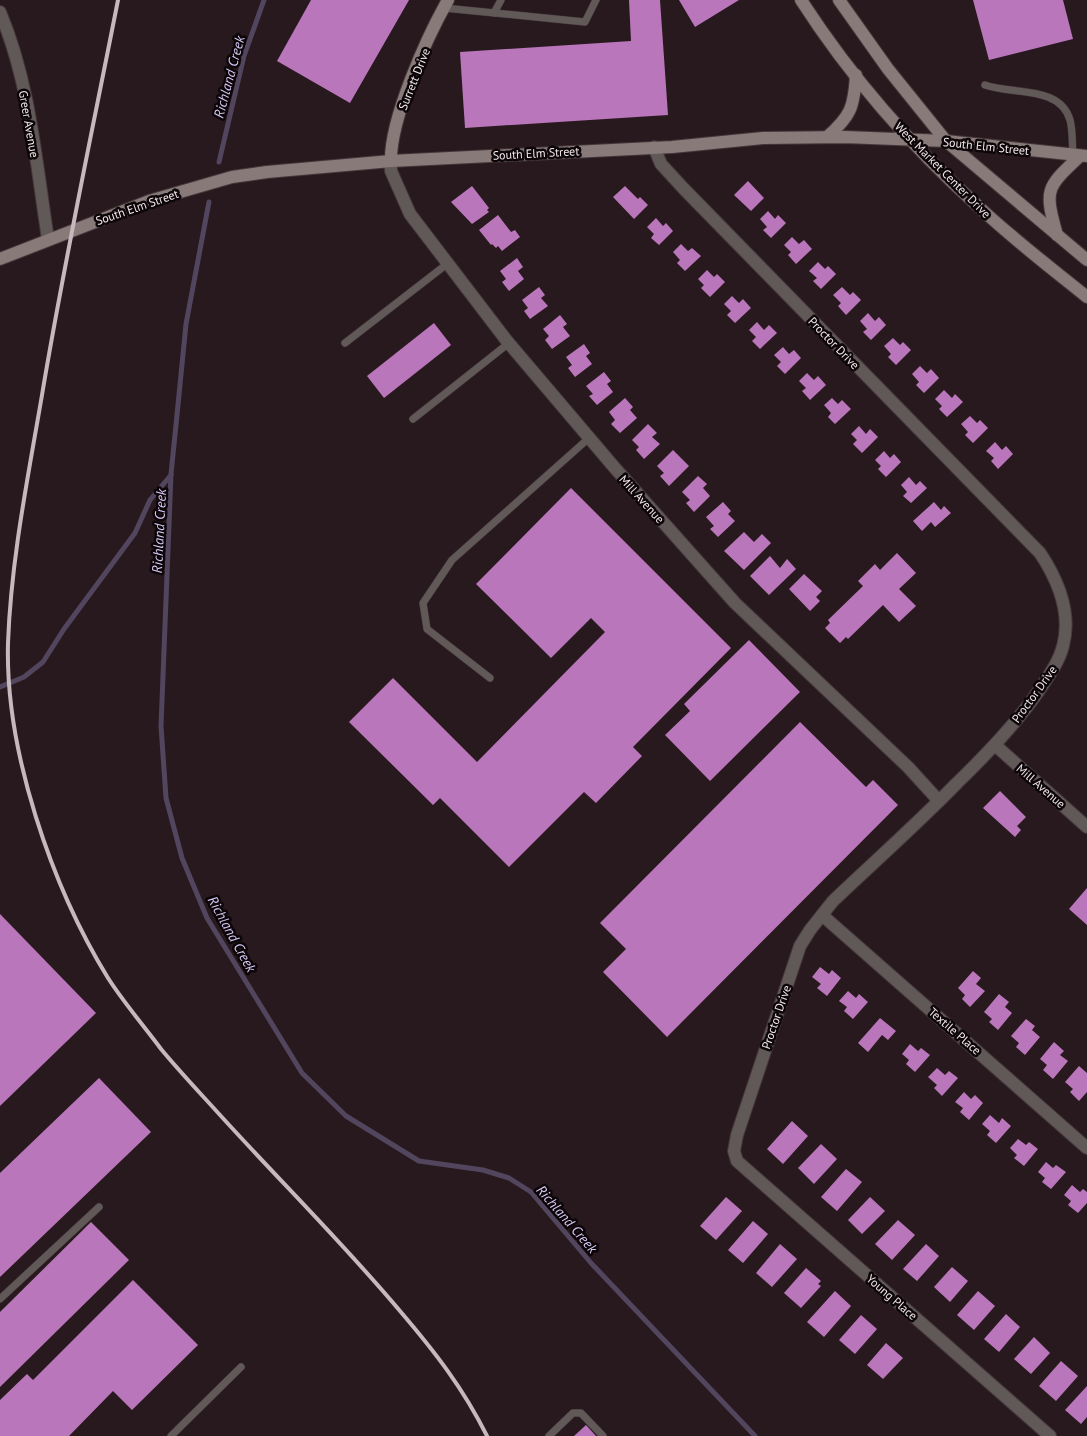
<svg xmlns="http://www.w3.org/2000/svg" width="1087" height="1436" viewBox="0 0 1087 1436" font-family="'PT Sans',sans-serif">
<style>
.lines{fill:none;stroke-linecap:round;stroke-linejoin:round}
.stream{stroke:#52465e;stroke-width:5}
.building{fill:#ba76ba}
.lane-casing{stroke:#44363b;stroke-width:8}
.street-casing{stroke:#44363b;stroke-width:14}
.secondary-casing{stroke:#44363b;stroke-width:14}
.lane{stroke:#615858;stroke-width:7}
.street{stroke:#615858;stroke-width:12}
.secondary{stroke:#887a78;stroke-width:12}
.rail{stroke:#c5b9bd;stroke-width:4}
.labels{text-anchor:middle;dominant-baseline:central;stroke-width:5;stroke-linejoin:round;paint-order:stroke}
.street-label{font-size:12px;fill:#f3e8ec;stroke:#0c0608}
.water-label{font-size:14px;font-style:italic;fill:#d9cbf7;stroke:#0c0608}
</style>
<rect width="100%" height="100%" fill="#28191e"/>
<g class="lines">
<g class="stream">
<path d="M219,162L244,56L264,0"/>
<path d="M209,202L186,324L176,425L171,474L161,726L166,798L182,858L207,918L302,1073L346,1116L419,1161L483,1170L509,1178L531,1192L591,1263L755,1436"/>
<path d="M0,687L24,677L43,662L64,629L135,533L150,500L171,475"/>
</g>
</g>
<g class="building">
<path d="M311,0H409L350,103L277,61Z"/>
<path d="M629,0H660L668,115L465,128L460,52L631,41Z"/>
<path d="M679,0H739L695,27Z"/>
<path d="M973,0H1063L1073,39L989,60Z"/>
<path d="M748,181L764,198L751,211L734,195Z"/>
<path d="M472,186L489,208L487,210L489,212L472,224L451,202Z"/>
<path d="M625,186L638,199L640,197L648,205L634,219L613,197Z"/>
<path d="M768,211L775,219L778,215L786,223L771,238L763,230L767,227L760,219Z"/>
<path d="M498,215L511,232L515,230L520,237L502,251L498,246L496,248L492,244L491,245L479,230Z"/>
<path d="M656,218L663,226L666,223L673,231L659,245L651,238L654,234L647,227Z"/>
<path d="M792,237L799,244L804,240L812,249L796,264L788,255L791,252L784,245Z"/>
<path d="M681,244L688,251L692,248L701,256L685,271L677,263L680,260L673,252Z"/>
<path d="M517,258L523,267L518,271L524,279L509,291L502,282L506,279L500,271Z"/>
<path d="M818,262L825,269L828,266L836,274L821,289L813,281L817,278L809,271Z"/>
<path d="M707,270L714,277L717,274L725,282L710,297L701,288L704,285L698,279Z"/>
<path d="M539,287L545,295L541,298L548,306L530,319L524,311L528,308L522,300Z"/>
<path d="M842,287L850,295L853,292L861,300L846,315L838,306L841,303L833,295Z"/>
<path d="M732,296L739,303L743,299L751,308L735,323L727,315L731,311L724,304Z"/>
<path d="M868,313L875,321L879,317L886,325L871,340L863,332L867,329L860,321Z"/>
<path d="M560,315L567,324L563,327L570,336L552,349L545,340L549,336L543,329Z"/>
<path d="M757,322L764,330L769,325L777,333L760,349L752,341L756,337L749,330Z"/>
<path d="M434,323L451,345L384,398L367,376Z"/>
<path d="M893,338L900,345L903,342L911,350L896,365L888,357L891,354L884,346Z"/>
<path d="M584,344L590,353L586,356L592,364L575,377L568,368L572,365L566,357Z"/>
<path d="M783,347L789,354L794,350L801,358L785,374L777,366L781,362L774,355Z"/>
<path d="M920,366L927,373L931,369L939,378L924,393L916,385L919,382L912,374Z"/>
<path d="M604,372L611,381L607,384L613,392L597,405L589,396L593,394L586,386Z"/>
<path d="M807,373L814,380L818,376L826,385L810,400L802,391L806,388L799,381Z"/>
<path d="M944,390L952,398L955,394L963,402L947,417L939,409L942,406L935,399Z"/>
<path d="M625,398L633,407L630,410L637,418L620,433L611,424L615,420L609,412Z"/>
<path d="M832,398L838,404L842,400L851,409L835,424L828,417L831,413L824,405Z"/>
<path d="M970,416L977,423L980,420L988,428L973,443L965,435L968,432L961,424Z"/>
<path d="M648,424L657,433L652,437L660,444L644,459L636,450L639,447L632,440Z"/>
<path d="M859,426L866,434L870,429L878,437L862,453L853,444L857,440L851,434Z"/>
<path d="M995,442L1002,450L1006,446L1013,454L998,469L991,461L994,458L986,451Z"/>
<path d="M673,450L689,466L669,486L660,476L664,473L657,466Z"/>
<path d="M884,451L890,458L894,454L901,462L886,477L878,469L881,466L875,460Z"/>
<path d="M698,476L707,484L703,488L710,496L694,512L686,503L690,500L682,492Z"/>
<path d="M909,477L916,485L920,481L927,488L911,503L903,496L907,492L901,485Z"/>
<path d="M571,488L731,648L633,747L642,756L596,803L584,792L509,867L440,798L433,805L349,722L393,678L477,762L605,632L591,618L551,658L476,584Z"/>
<path d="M723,502L731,511L728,514L735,521L718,537L710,529L714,526L706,517Z"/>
<path d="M934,502L941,510L944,506L951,513L935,527L931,522L922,531L913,521Z"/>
<path d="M744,532L754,542L762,534L771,543L744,570L724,551Z"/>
<path d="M897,553L916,573L899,589L916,606L899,622L883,605L848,639L846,637L840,643L825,628L830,623L828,620L863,586L858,581L875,564L880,570Z"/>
<path d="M770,556L780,568L787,559L796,569L769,595L750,576Z"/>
<path d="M804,574L822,591L816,597L820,601L810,611L789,589Z"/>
<path d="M749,640L800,692L710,781L665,735L690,711L684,704Z"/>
<path d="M800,722L866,787L873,780L898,805L667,1037L603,972L626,949L600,923Z"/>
<path d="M1000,791L1026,817L1017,826L1021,830L1015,837L983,808Z"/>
<path d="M1087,888V925L1069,909Z"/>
<path d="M0,914L96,1013L0,1106Z"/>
<path d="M820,967L829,974L832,970L841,978L827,996L817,988L821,984L812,977Z"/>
<path d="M973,971L981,978L976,984L985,991L970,1007L962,999L965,995L958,988Z"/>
<path d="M848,991L856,998L859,994L868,1002L853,1019L844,1011L847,1007L839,1001Z"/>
<path d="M999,994L1009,1002L1005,1007L1012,1013L998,1030L989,1022L992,1019L984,1012Z"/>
<path d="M880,1018L896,1031L888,1040L882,1035L868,1052L858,1043Z"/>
<path d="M1026,1019L1035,1026L1032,1030L1040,1037L1025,1055L1016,1047L1019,1043L1011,1036Z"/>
<path d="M1054,1042L1064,1051L1060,1055L1068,1061L1053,1079L1043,1070L1047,1065L1040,1059Z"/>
<path d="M910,1044L918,1051L921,1048L930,1055L915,1072L906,1064L909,1060L902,1054Z"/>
<path d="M1079,1066L1087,1073V1092L1079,1101L1070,1092L1073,1089L1065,1082Z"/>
<path d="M937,1068L945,1075L949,1071L958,1078L942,1096L934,1088L937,1085L928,1077Z"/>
<path d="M99,1078L151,1132L0,1277V1173Z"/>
<path d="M964,1092L971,1099L975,1095L983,1103L969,1120L960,1112L963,1108L955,1102Z"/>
<path d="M990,1115L999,1123L1002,1118L1011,1126L996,1143L987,1135L990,1131L982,1124Z"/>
<path d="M792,1121L808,1136L783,1164L767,1149Z"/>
<path d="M1018,1139L1026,1145L1029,1142L1038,1149L1024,1166L1014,1158L1017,1155L1010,1148Z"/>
<path d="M821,1144L837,1159L814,1184L798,1168Z"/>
<path d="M1046,1162L1053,1168L1056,1165L1066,1172L1051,1189L1042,1182L1045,1178L1038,1172Z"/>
<path d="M846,1169L862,1182L837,1211L821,1197Z"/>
<path d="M1072,1185L1080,1192L1083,1189L1087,1192V1203L1078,1213L1068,1205L1071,1201L1064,1195Z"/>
<path d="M726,1197L742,1211L716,1240L700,1226Z"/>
<path d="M870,1197L885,1211L862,1234L848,1220Z"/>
<path d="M898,1220L915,1235L892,1260L875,1244Z"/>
<path d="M753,1221L768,1234L743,1263L728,1250Z"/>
<path d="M91,1222L129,1260L0,1387V1312Z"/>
<path d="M780,1244L797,1259L772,1287L756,1273Z"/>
<path d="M926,1244L939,1256L917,1281L903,1269Z"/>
<path d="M952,1267L968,1281L950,1302L934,1287Z"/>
<path d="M806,1268L821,1281L818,1284L821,1286L801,1308L784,1293Z"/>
<path d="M133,1280L198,1345L132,1410L113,1391L69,1436H0V1400L27,1374L33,1380Z"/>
<path d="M835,1291L851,1306L824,1337L807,1322Z"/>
<path d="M978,1291L995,1306L974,1330L957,1315Z"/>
<path d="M1006,1314L1020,1327L999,1352L984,1339Z"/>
<path d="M861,1315L877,1329L855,1354L839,1340Z"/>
<path d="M1034,1337L1050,1353L1031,1374L1014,1359Z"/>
<path d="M886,1343L903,1358L883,1379L867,1365Z"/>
<path d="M1061,1361L1078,1376L1056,1401L1039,1386Z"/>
<path d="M1087,1386V1417L1081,1424L1065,1410Z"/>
<path d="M586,1425L596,1436H574Z"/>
</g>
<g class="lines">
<g class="lane-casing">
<g id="lane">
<path d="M444,8L585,22L596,0"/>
<path d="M494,13L501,0"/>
<path d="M985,85C1012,95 1060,85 1070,120C1073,131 1072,144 1073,155"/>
<path d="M345,343L447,264"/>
<path d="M413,419L509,343"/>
<path d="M490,678L427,629L423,603L452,560L589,438"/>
<path d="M0,1299L99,1207"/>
<path d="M171,1436L241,1367"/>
<path d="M549,1436L573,1413H581L603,1436"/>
</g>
</g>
<g class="street-casing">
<g id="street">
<path d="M0,12C30,83 36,163 48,239"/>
<path d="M654,147L661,164L684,189L1040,553C1058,580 1072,612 1063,646C1059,662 1049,675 1040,689C1016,724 987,754 957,783C917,824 874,862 833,901L810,930L800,946L737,1135L734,1151L737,1161L1050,1436"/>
<path d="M391,161V171L410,214L507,341L614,467L735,603L908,767L939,801"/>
<path d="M995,745L1087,827"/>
<path d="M822,915L1087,1148"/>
</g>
</g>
<g class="secondary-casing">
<g id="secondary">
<path d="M801,0C850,76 912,147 979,207C1013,239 1051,268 1087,297"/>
<path d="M839,0L888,69L946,141L1087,260"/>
<path d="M827,137C851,116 854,107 856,75"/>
<path d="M391,161C390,119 427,37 448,0"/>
<path d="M1057,235C1044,189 1046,188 1080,156"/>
<path d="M0,259L149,201L232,177L267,172L391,161L672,147L763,138L845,137L946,141L1087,156"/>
</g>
</g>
<use href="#lane" class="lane"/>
<use href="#street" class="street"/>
<use href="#secondary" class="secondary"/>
<path class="rail" d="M118,0C92,132 64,263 42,395C28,477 11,560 8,643C5,751 52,887 108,978C124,1003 144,1026 161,1049C180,1072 201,1094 220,1115C280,1181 343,1243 400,1311C435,1352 463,1388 487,1436"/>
</g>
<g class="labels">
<g class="street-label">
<text transform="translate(414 79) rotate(-68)">Surrett Drive</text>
<text transform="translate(29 124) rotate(80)">Greer Avenue</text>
<text transform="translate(986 146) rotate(6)">South Elm Street</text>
<text transform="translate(536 153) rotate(-3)">South Elm Street</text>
<text transform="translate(943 170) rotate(45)">West Market Center Drive</text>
<text transform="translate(137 207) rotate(-19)">South Elm Street</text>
<text transform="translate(834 343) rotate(46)">Proctor Drive</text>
<text transform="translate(642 499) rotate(48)">Mill Avenue</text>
<text transform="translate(1034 694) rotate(-54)">Proctor Drive</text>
<text transform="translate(1041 786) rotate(41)">Mill Avenue</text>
<text transform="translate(776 1017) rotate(-71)">Proctor Drive</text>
<text transform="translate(955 1031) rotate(41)">Textile Place</text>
<text transform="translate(892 1297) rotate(41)">Young Place</text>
</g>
<g class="water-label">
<text transform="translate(229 77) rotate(-75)">Richland Creek</text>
<text transform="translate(159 531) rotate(-87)">Richland Creek</text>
<text transform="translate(232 934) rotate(61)">Richland Creek</text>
<text transform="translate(567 1219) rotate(49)">Richland Creek</text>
</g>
</g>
</svg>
